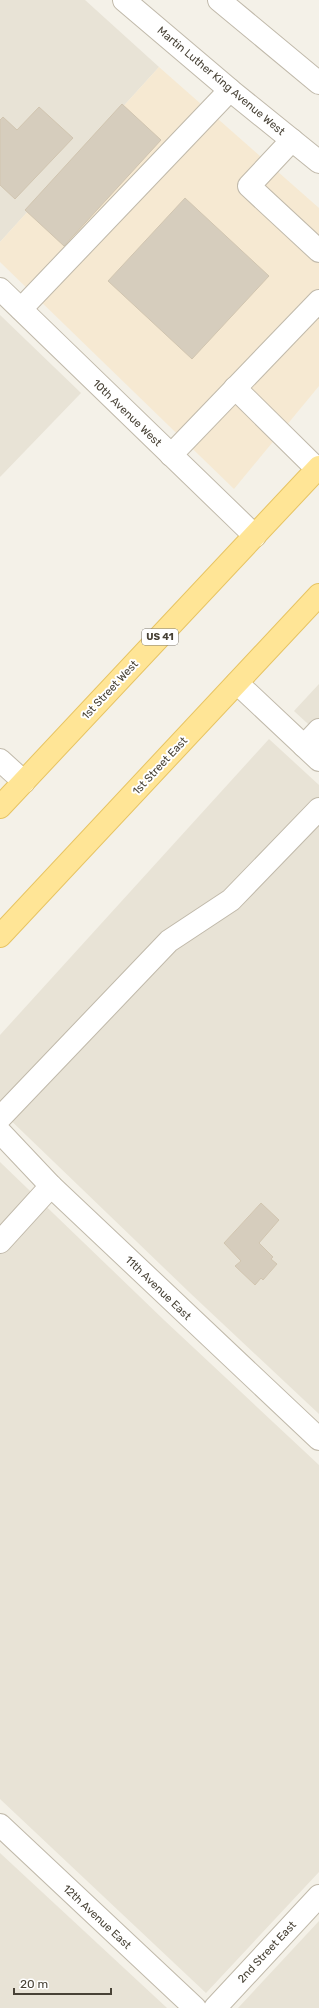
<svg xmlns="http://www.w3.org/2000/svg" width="319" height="2008" viewBox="0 0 319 2008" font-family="Rubik,sans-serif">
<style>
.residential{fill:#e8e3d6}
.commercial{fill:#f6e9d2}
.building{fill:#d6cdbd;stroke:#d1c5b0}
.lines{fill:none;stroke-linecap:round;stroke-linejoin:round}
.minor-casing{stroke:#c0b9aa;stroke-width:24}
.major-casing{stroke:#e7c463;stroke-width:24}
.minor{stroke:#fff;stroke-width:22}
.major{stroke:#ffe596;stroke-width:22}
.labels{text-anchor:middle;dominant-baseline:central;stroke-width:4;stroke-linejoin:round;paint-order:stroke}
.shield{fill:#fff;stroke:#7f7b72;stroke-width:1}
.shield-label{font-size:10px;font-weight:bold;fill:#484236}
.street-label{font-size:11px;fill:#484236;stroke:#fff}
</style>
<rect width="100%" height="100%" fill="#f4f1e8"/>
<g class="residential">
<path d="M0,0H85L159,67L0,242Z"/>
<path d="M0,315L81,393L0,477Z"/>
<path d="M319,684V734L294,711Z"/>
<path d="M269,739L319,785V1414L189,1292L0,1110V1035Z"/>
<path d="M0,1162L164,1320L319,1465V1872L206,1993L0,1799Z"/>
<path d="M0,1853L167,2008H0Z"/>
<path d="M319,1921V2008H238Z"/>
</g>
<path class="commercial" d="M159,67L319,208V386L234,489L0,262V242Z"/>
<g class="building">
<path d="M122,104L161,140L64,246L25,210Z"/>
<path d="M39,107L73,138L15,199L0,185V120L3,117L17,130Z"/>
<path d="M185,198L269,276L192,359L108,281Z"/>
<path d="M261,1203L279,1220L259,1243L273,1257L271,1259L277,1264L263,1280L261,1278L255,1285L235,1266L241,1261L224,1243Z"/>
</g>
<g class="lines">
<g class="minor-casing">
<g id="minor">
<path d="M124,0L230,90L319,162"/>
<path d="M219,0L319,83"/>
<path d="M292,140L249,186L319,251"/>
<path d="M0,289L255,536"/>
<path d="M21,309L230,90"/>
<path d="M235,388L317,469"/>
<path d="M171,455L319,301"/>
<path d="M237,683L319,760"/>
<path d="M304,746L319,730"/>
<path d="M0,760L24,782"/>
<path d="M0,1118L169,941L231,900L319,809"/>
<path d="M0,1132L51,1186L319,1439"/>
<path d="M0,1242L51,1186"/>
<path d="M0,1825L195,2008"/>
<path d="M215,2008L319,1896"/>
</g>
</g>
<g class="major-casing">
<g id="major">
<path d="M0,807L319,467"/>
<path d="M0,936L319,595"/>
</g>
</g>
<use href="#minor" class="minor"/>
<use href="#major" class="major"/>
</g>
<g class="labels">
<rect class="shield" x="142" y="629" width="36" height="16" rx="3"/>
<g class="shield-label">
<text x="160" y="637">US 41</text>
</g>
<g class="street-label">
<text transform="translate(221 81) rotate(40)">Martin Luther King Avenue West</text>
<text transform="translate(127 413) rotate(44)">10th Avenue West</text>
<text transform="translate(110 690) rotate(-47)">1st Street West</text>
<text transform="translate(160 766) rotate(-47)">1st Street East</text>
<text transform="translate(158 1288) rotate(44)">11th Avenue East</text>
<text transform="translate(97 1917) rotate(43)">12th Avenue East</text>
<text transform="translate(267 1952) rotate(-47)">2nd Street East</text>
</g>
</g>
<path d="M14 1988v6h97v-6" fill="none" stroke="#484236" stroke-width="2"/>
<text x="20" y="1988" font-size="12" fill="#484236" stroke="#ffffff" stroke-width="3" paint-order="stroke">20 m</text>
</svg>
